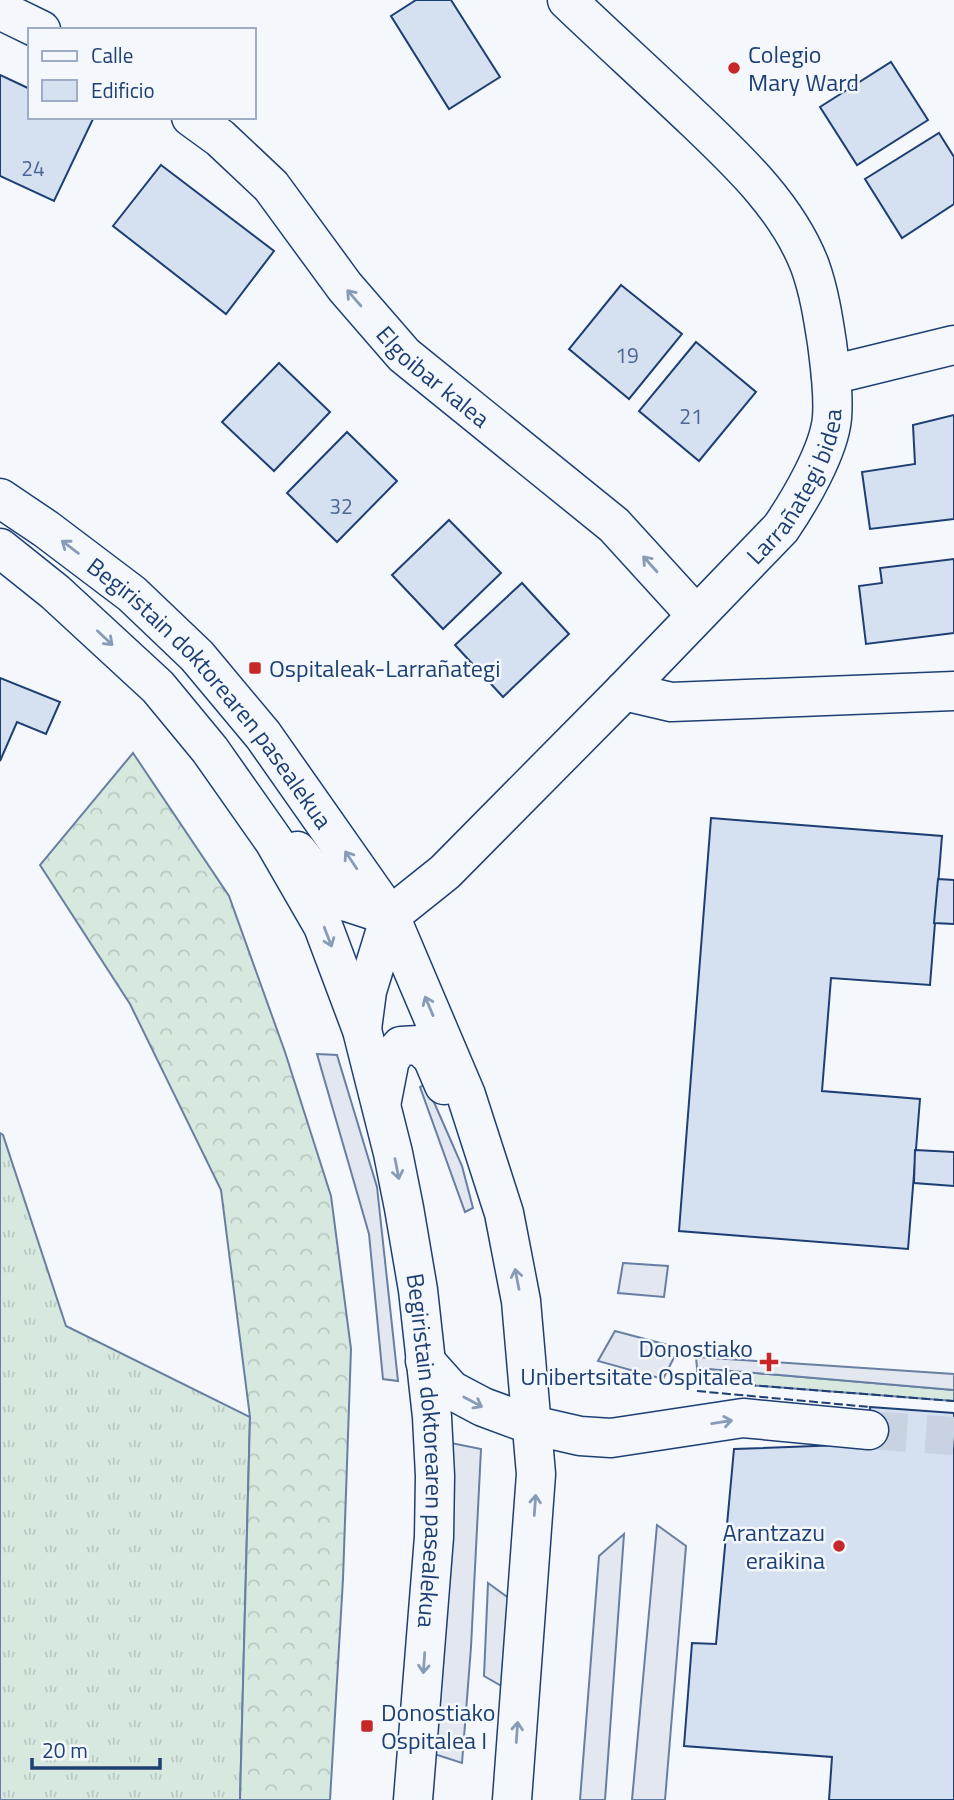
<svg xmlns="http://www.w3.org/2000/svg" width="954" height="1800" viewBox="0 0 954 1800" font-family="'Titillium Web',sans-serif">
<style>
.grass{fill:url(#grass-tufts);stroke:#687fa3;stroke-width:2}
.forest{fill:url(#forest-crowns);stroke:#687fa3;stroke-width:2}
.green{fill:#d7e8df;stroke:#687fa3;stroke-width:2}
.parking{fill:#e3e8f0;stroke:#687fa3;stroke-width:2}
.building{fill:#d5e0f0;stroke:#1d3f73;stroke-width:2}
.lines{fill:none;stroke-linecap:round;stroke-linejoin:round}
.street-tunnel{stroke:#c9d2e0;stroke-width:38;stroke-dasharray:38 19;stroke-linecap:butt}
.street-casing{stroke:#1d3f73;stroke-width:41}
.secondary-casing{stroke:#1d3f73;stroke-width:41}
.street{stroke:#f4f7fb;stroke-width:38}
.secondary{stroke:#f4f7fb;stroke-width:38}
.fence{stroke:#1d3f73;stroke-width:2;stroke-dasharray:9 3.5;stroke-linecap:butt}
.oneway{stroke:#889bb7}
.poi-dot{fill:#c62828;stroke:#f4f7fb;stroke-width:2.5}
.labels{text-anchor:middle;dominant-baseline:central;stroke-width:5;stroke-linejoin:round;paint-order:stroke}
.number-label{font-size:21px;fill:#4b6792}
.poi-label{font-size:24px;fill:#1d3f73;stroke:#f4f7fb;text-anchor:start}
.street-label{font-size:24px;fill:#1d3f73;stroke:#f4f7fb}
</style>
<defs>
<pattern id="grass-tufts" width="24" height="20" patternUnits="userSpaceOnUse" patternTransform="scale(1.75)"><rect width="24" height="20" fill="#d7e8df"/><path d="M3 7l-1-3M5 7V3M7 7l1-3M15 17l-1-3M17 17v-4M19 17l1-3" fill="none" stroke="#b8c8c3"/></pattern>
<pattern id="forest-crowns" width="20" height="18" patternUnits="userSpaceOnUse" patternTransform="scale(1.75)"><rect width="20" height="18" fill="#d7e8df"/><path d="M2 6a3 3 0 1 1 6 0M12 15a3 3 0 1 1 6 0" fill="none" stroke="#b8c8c3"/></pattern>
</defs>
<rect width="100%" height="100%" fill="#f4f7fb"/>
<path class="grass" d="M0,1133L3,1135L66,1326L250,1417L240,1800H0Z"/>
<path class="forest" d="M133,753L229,896L285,1052L331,1196L351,1349L343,1579L330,1800H240L250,1417L221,1190L130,1004L40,865Z"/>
<path class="green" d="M697,1368L954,1390V1401L697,1381Z"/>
<g class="parking">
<path d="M317,1054L337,1055L377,1187L398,1381L383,1379L369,1234Z"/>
<path d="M426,1084L462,1166L473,1208L465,1212L420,1087Z"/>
<path d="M623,1263L668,1266L664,1297L618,1293Z"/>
<path d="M615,1331L679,1348L663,1379L598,1361Z"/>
<path d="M696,1357L954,1374V1390L697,1368Z"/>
<path d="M451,1443L481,1449L471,1647L462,1763L428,1752Z"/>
<path d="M657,1525L686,1546L665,1800H632Z"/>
<path d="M624,1534L605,1800H580L599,1556Z"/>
<path d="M488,1583L517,1604L512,1692L484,1676Z"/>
</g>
<g class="building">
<path d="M416,0H451L500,77L449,109L391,16Z"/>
<path d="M891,62L928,120L857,165L820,107Z"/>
<path d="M0,75L30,89V117L93,119L54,201L0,176Z"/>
<path d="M939,133L954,157V204L902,238L865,179Z"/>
<path d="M161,165L274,251L226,314L113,226Z"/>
<path d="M621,285L682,334L629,399L569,349Z"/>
<path d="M696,342L756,392L699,461L639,411Z"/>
<path d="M279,363L330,412L274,471L222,422Z"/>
<path d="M954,415V519L870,529L862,472L915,464L913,425Z"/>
<path d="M347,432L397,481L337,542L287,493Z"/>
<path d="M449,520L501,573L443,629L392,575Z"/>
<path d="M954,559V633L866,644L859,586L882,583L880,568Z"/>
<path d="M522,583L569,634L503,697L455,645Z"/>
<path d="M0,678L60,702L46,734L17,722L0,761Z"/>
<path d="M711,818L942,836L930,985L831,978L822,1091L920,1099L908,1249L679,1231Z"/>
<path d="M938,879L954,880V924L934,923Z"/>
<path d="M915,1150L954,1152V1186L914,1183Z"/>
<path d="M870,1407L954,1413V1800H829L832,1757L684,1746L692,1643L716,1644L734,1449L868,1444Z"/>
</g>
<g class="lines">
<path class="street-tunnel" d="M869,1430L954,1436"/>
<g class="street-casing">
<g id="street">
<path d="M0,10L41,30"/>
<path id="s1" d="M191,117L220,138L271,186L345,287L404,355L614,525L696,615"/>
<path d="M831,375L954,345"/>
<path d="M624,691L671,702L954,691"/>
<path id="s2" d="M390,916L445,872L624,691L781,528C800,500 829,451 832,418C834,393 830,367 827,343C823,317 819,291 810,266C788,208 739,162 695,120C653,80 610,41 567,0"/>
<path d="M532,1425L580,1436L611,1438L743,1418L869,1430"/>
</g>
</g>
<g class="secondary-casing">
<g id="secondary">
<path id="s3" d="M0,498L46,529L132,594L197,656L263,735L390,916L466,1095L504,1213L521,1301L536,1474L512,1800"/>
<path id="s4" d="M0,548L55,592L158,687L210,750L274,841L323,926L362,1030L393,1153L404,1208L418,1290L432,1417L435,1476L434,1537L413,1800"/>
<path d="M297,851L314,872L347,902L390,916"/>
<path d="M362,1029L367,991L390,916"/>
<path d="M382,1100L390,1059L401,1046L419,1045L432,1057L444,1085"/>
<path d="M425,1361L451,1390L483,1407L532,1425"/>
</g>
</g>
<use href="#street" class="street"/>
<use href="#secondary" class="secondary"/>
<g class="fence">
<path d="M697,1381L954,1401"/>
<path d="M697,1391L870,1407"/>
</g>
</g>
<defs><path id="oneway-shaft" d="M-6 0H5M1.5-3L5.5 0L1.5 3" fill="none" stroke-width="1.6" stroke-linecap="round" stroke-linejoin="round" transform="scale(1.75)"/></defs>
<g class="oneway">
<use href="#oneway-shaft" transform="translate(354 298) rotate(-131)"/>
<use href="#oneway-shaft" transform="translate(70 547) rotate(-143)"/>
<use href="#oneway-shaft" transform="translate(650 564) rotate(-132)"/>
<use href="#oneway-shaft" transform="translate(105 638) rotate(43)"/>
<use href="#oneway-shaft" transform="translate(351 860) rotate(-124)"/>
<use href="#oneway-shaft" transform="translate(328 937) rotate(69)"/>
<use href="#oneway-shaft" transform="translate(429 1006) rotate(-113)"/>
<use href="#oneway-shaft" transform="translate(397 1169) rotate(79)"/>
<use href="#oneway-shaft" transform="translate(517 1279) rotate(-101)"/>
<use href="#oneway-shaft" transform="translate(473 1402) rotate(28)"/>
<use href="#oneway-shaft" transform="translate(722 1422) rotate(-9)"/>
<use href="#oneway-shaft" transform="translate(535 1505) rotate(-86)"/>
<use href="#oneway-shaft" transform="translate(424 1663) rotate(94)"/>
<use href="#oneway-shaft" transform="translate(517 1732) rotate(-86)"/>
</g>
<g class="poi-dot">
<circle cx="734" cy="68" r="7"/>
<rect x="248" y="661" width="14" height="14" rx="3.5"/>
<path d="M765.5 1351.5h7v7h7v7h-7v7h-7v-7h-7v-7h7z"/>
<circle cx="839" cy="1546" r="7"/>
<rect x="360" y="1719" width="14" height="14" rx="3.5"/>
</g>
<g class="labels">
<g class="number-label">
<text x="33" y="168">24</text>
<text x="627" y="355">19</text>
<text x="691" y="416">21</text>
<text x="341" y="506">32</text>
</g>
<g class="poi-label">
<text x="748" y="54">Colegio<tspan x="748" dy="28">Mary Ward</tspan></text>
<text x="269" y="668">Ospitaleak-Larrañategi</text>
<text x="753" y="1348" text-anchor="end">Donostiako<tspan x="753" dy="28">Unibertsitate Ospitalea</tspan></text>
<text x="825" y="1532" text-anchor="end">Arantzazu<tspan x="825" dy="28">eraikina</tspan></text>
<text x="381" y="1712">Donostiako<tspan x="381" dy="28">Ospitalea I</tspan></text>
</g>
<g class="street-label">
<text stroke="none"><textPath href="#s1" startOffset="357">Elgoibar kalea</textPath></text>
<text stroke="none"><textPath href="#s2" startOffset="595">Larrañategi bidea</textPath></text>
<text stroke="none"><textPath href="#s3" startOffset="289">Begiristain doktorearen pasealekua</textPath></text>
<text stroke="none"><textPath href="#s4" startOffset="1040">Begiristain doktorearen pasealekua</textPath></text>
</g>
</g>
<rect x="28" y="28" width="228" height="91" fill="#f4f7fb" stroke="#9eadc5" stroke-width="2"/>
<rect x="42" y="51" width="35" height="10" fill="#f4f7fb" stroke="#9eadc5" stroke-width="2"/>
<text x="91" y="63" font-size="21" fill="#1d3f73">Calle</text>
<rect x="42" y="80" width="35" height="21" fill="#d5e0f0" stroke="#9eadc5" stroke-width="2"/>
<text x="91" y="98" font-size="21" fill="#1d3f73">Edificio</text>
<path d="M32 1758v10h128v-10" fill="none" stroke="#1d3f73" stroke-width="3.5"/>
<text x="42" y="1758" font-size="21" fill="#1d3f73" stroke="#f4f7fb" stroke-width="5" paint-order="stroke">20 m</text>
</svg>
